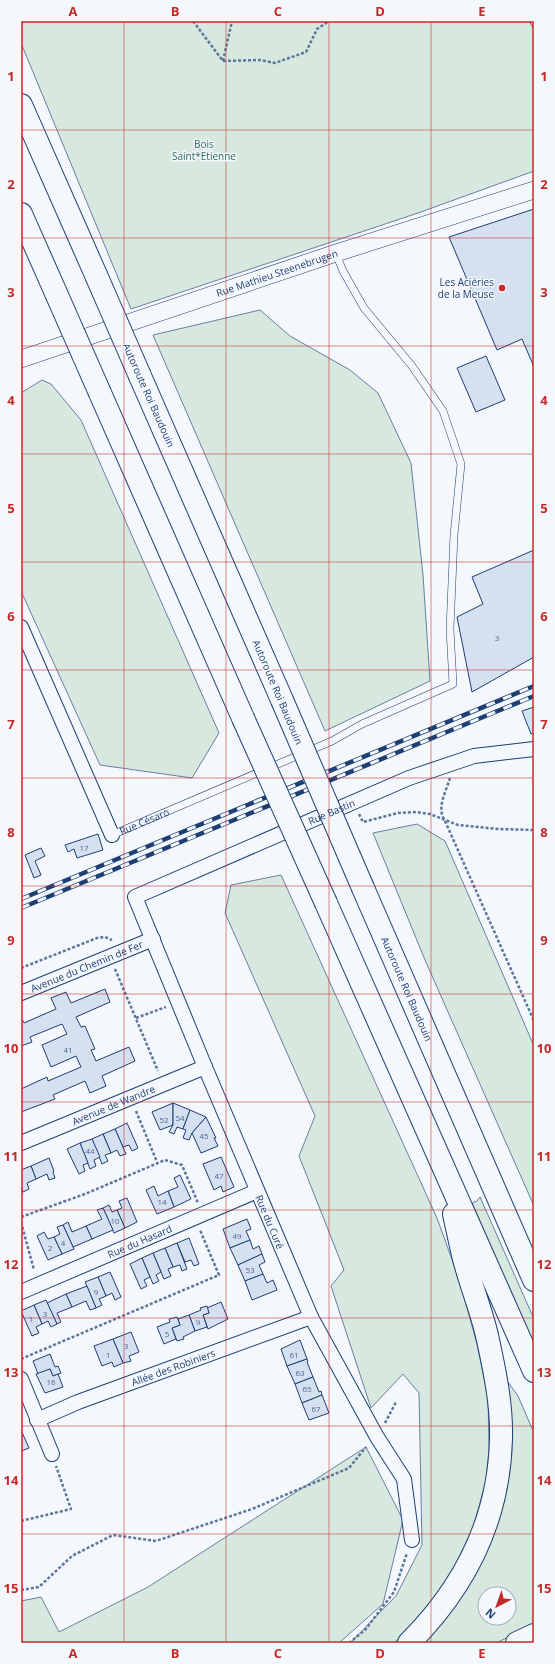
<svg xmlns="http://www.w3.org/2000/svg" width="555" height="1664" viewBox="0 0 555 1664" font-family="'Open Sans',sans-serif">
<style>
.green{fill:#d7e8df;stroke:#687fa3;fill-rule:evenodd}
.building{fill:#d5e0f0;stroke:#1d3f73}
.lines{fill:none;stroke-linecap:round;stroke-linejoin:round}
.service-casing{stroke:#1d3f73;stroke-width:8}
.minor-casing{stroke:#1d3f73;stroke-width:16}
.tertiary-casing{stroke:#1d3f73;stroke-width:18}
.motorway-casing{stroke:#1d3f73;stroke-width:24}
.path{stroke:#5e769c;stroke-width:2.5;stroke-dasharray:3 2;stroke-linecap:butt}
.service{stroke:#f4f7fb;stroke-width:7}
.minor{stroke:#f4f7fb;stroke-width:14}
.tertiary{stroke:#f4f7fb;stroke-width:17}
.motorway{stroke:#f4f7fb;stroke-width:22}
.rail-casing{stroke:#1d3f73;stroke-width:4.5}
.rail{stroke:#f4f7fb;stroke-width:3;stroke-dasharray:9;stroke-linecap:butt}
.motorway-bridge-casing{stroke:#1d3f73;stroke-width:24;stroke-linecap:butt}
.motorway-bridge{stroke:#f4f7fb;stroke-width:22}
.power{stroke:#c62828;stroke-width:1;stroke-dasharray:14 3 2 3;stroke-linecap:butt}
.grid{fill:none;stroke:#c62828;stroke-width:1;stroke-opacity:0.55}
.poi-dot{fill:#c62828;stroke:#f4f7fb;stroke-width:1.5}
.labels{text-anchor:middle;dominant-baseline:central;stroke-width:3;stroke-linejoin:round;paint-order:stroke}
.number-label{font-size:8px;fill:#4b6792}
.park-label{font-size:10px;fill:#2c6c60;stroke:#f4f7fb}
.street-label{font-size:10px;fill:#1d3f73;stroke:#f4f7fb}
.poi-label{font-size:10px;fill:#1d3f73;stroke:#f4f7fb;text-anchor:end}
.neatline{fill:none;stroke:#c62828;stroke-width:1.5}
.grid-label{font-size:13px;text-anchor:middle;font-weight:bold;fill:#c62828}
</style>
<rect width="100%" height="100%" fill="#f4f7fb"/>
<g class="green">
<path d="M21,21H534V171L418,213L131,309L21,43Z"/>
<path d="M260,310L290,336L350,370L378,393L411,463L423,575L430,681L325,731L153,335Z"/>
<path d="M42,380L51,384L81,420L219,733L192,778L100,765L21,591V393Z"/>
<path d="M417,824L445,841L534,1046V1206L425,960L373,833Z"/>
<path d="M281,875L437,1218L459,1279L477,1344L488,1397L489,1448L486,1481L473,1528L451,1574L433,1602L394,1643H350L396,1596L422,1545L419,1393L403,1374L371,1408L331,1286L344,1270L299,1156L315,1116L225,913L231,885Z"/>
<path d="M480,1197L534,1319V1344L472,1203L477,1201Z"/>
<path d="M508,1382L518,1396L534,1433V1625L496,1643H424L456,1605L480,1566L496,1527L509,1408ZM485,1594H509V1618H485Z"/>
<path d="M366,1447L403,1520L383,1604L339,1643H21V1601L41,1597L59,1632L148,1587Z"/>
</g>
<g class="building">
<path d="M534,209V367L522,339L497,350L449,237Z"/>
<path d="M486,356L505,400L476,412L457,368Z"/>
<path d="M534,550V657L472,692L457,617L483,604L472,577Z"/>
<path d="M534,707V733L531,734L522,711Z"/>
<path d="M98,834L103,850L77,858L74,849L68,852L65,845Z"/>
<path d="M41,848L45,856L35,861L41,875L34,878L25,855Z"/>
<path d="M105,989L110,1002L76,1017L81,1027L85,1026L95,1049L91,1050L96,1061L129,1047L135,1061L102,1076L106,1086L90,1093L85,1081L53,1095L55,1099L21,1112V1089L47,1077L48,1081L81,1067L76,1056L51,1067L42,1045L67,1034L62,1024L30,1037L32,1042L21,1046V1020L22,1019L24,1023L56,1009L51,998L66,992L71,1003Z"/>
<path d="M173,1103V1125L160,1130L152,1112Z"/>
<path d="M173,1103L190,1110L183,1129L177,1127L174,1134L169,1132L173,1125Z"/>
<path d="M190,1110L206,1117L192,1133L189,1140L183,1138L186,1130L183,1129Z"/>
<path d="M206,1117L216,1138H214L218,1146L201,1153L192,1133Z"/>
<path d="M127,1123L138,1148L132,1151L129,1145L123,1147L115,1129Z"/>
<path d="M115,1129L126,1154L120,1156L117,1150L111,1153L103,1134Z"/>
<path d="M103,1134L111,1153L105,1155L108,1161L102,1164L92,1139Z"/>
<path d="M92,1139L100,1157L94,1160L96,1166L90,1169L80,1143Z"/>
<path d="M80,1143L88,1163L83,1165L85,1171L79,1174L67,1149Z"/>
<path d="M221,1157L234,1187L223,1192L221,1186L214,1190L203,1164Z"/>
<path d="M49,1158L54,1171L53,1172L55,1178L49,1180L47,1174L36,1179L31,1166Z"/>
<path d="M31,1166L36,1179L27,1183L29,1189L23,1192L21,1186V1170Z"/>
<path d="M180,1175L191,1199L174,1207L168,1191L178,1187L174,1178Z"/>
<path d="M154,1186L158,1196L168,1191L174,1207L157,1214L146,1190Z"/>
<path d="M127,1198L137,1222L125,1228L117,1210L122,1208L119,1201Z"/>
<path d="M109,1205L112,1212L117,1210L125,1228L114,1233L103,1208Z"/>
<path d="M103,1208L113,1230L92,1239L86,1226L102,1219L97,1210Z"/>
<path d="M247,1219L251,1229L246,1231L250,1240L230,1248L223,1229Z"/>
<path d="M68,1222L72,1232L86,1226L92,1239L73,1247L63,1225Z"/>
<path d="M63,1225L74,1249L62,1254L54,1237L60,1234L57,1227Z"/>
<path d="M44,1232L48,1239L54,1237L62,1254L48,1260L37,1236Z"/>
<path d="M189,1238L199,1264L194,1266L191,1260L185,1262L177,1243Z"/>
<path d="M250,1240L253,1249L259,1246L262,1254L238,1265L230,1248Z"/>
<path d="M177,1243L187,1269L182,1271L180,1265L173,1267L165,1248Z"/>
<path d="M165,1248L173,1267L168,1269L171,1276L164,1279L153,1253Z"/>
<path d="M153,1253L161,1272L156,1275L159,1281L153,1284L142,1258Z"/>
<path d="M262,1254L265,1262L259,1265L263,1274L245,1281L238,1265Z"/>
<path d="M142,1258L150,1277L144,1280L147,1286L141,1289L130,1264Z"/>
<path d="M110,1272L121,1297L115,1300L112,1293L106,1296L98,1277Z"/>
<path d="M263,1274L267,1283L273,1280L277,1290L252,1300L245,1281Z"/>
<path d="M98,1277L106,1296L99,1299L102,1305L96,1308L85,1282Z"/>
<path d="M87,1286L96,1308L90,1310L86,1301L72,1307L66,1294Z"/>
<path d="M66,1294L72,1307L57,1313L61,1322L57,1324L47,1303Z"/>
<path d="M46,1300L57,1324L51,1327L48,1321L42,1324L34,1305Z"/>
<path d="M221,1302L228,1319L208,1329L203,1315L209,1313L207,1308Z"/>
<path d="M34,1305L42,1324L36,1327L39,1333L32,1336L21,1311Z"/>
<path d="M207,1306L209,1313L203,1315L207,1327L195,1331L189,1315L201,1310L200,1308Z"/>
<path d="M189,1315L195,1331L183,1337L184,1339L177,1341L172,1328L180,1325L178,1319Z"/>
<path d="M177,1317L180,1325L172,1328L176,1339L164,1344L157,1327L170,1322L169,1319Z"/>
<path d="M131,1332L139,1352L129,1356L131,1361L123,1363L113,1339Z"/>
<path d="M113,1339L123,1363L114,1367L112,1362L102,1366L94,1346Z"/>
<path d="M300,1340L307,1359L287,1366L281,1349Z"/>
<path d="M50,1354L55,1367L58,1366L61,1373L53,1376L50,1369L38,1374L33,1361Z"/>
<path d="M307,1359L308,1361L307,1362L313,1377L295,1384L287,1366Z"/>
<path d="M50,1369L53,1376L58,1374L63,1387L45,1393L36,1374Z"/>
<path d="M313,1377L319,1392L321,1391L322,1395L302,1403L295,1384Z"/>
<path d="M322,1395L329,1413L309,1420L302,1403Z"/>
<path d="M21,1430L29,1448L21,1451Z"/>
</g>
<g class="lines">
<g class="service-casing">
<g id="service">
<path id="s1" d="M112,835L332,741L362,724L453,684L450,629L454,535L461,464L443,411L412,366L364,308L343,271L336,254"/>
</g>
</g>
<g class="minor-casing">
<g id="minor">
<path d="M21,627L112,835"/>
<path id="s2" d="M21,993L153,939"/>
<path id="s3" d="M21,1143L205,1067"/>
<path id="s4" d="M21,1292L257,1191"/>
<path d="M21,1379L52,1454"/>
<path id="s5" d="M37,1420L78,1402L311,1317"/>
<path id="s6" d="M412,1540L404,1479L377,1437L311,1317L205,1067L135,897L409,778L474,756L534,749"/>
</g>
</g>
<g class="tertiary-casing">
<g id="tertiary">
<path id="s7" d="M21,359L336,253L534,190"/>
</g>
</g>
<g class="motorway-casing">
<g id="motorway">
<path d="M21,105L96,275"/>
<path d="M21,214L56,293"/>
<path d="M140,376L282,700"/>
<path d="M100,393L243,718"/>
<path id="s8" d="M363,888L534,1280"/>
<path d="M326,903L534,1371"/>
<path d="M409,1643C466,1586 499,1520 501,1439C502,1406 495,1372 488,1340C482,1311 470,1284 463,1255C460,1242 457,1228 454,1214"/>
<path d="M517,1643L534,1635"/>
</g>
</g>
<g class="path">
<path d="M193,21L223,61L260,60L275,63L306,52L317,29L329,21"/>
<path d="M223,61L232,21"/>
<path d="M450,778C446,792 436,808 445,821L534,1021"/>
<path d="M359,814L363,822L398,813L416,812L430,814L458,825L498,829L534,830"/>
<path d="M21,968L97,938L105,937L112,940"/>
<path d="M115,969L158,1071"/>
<path d="M136,1018L166,1007"/>
<path d="M136,1111L157,1162"/>
<path d="M21,1217L85,1194L165,1160L182,1165L198,1203"/>
<path d="M21,1222L34,1270"/>
<path d="M21,1359L219,1275L200,1230"/>
<path d="M385,1423L396,1402"/>
<path d="M21,1521L71,1509L56,1466"/>
<path d="M21,1590L39,1587L72,1556L113,1535L156,1541L252,1509L349,1468L366,1447"/>
<path d="M349,1643L365,1630L394,1592L407,1553"/>
</g>
<use href="#service" class="service"/>
<use href="#minor" class="minor"/>
<use href="#tertiary" class="tertiary"/>
<use href="#motorway" class="motorway"/>
<g class="rail-casing">
<g id="rail">
<path d="M21,899L534,686"/>
<path d="M21,908L534,696"/>
</g>
</g>
<use href="#rail" class="rail"/>
<g class="motorway-bridge-casing">
<g id="motorway-bridge">
<path d="M96,275L140,376"/>
<path d="M56,293L100,393"/>
<path d="M282,700L363,888"/>
<path d="M243,718L326,903"/>
</g>
</g>
<use href="#motorway-bridge" class="motorway-bridge"/>
<path class="power" d="M529,21L534,29"/>
</g>
<path class="grid" d="M124,21V1643M226,21V1643M329,21V1643M431,21V1643M21,130H534M21,238H534M21,346H534M21,454H534M21,562H534M21,670H534M21,778H534M21,886H534M21,994H534M21,1102H534M21,1210H534M21,1318H534M21,1426H534M21,1534H534"/>
<circle class="poi-dot" cx="502" cy="288" r="4"/>
<g class="labels">
<g class="number-label">
<text x="497" y="637">3</text>
<text x="84" y="847">17</text>
<text x="68" y="1049">41</text>
<text x="180" y="1117">54</text>
<text x="164" y="1119">52</text>
<text x="204" y="1135">45</text>
<text x="90" y="1150">44</text>
<text x="219" y="1175">47</text>
<text x="162" y="1201">14</text>
<text x="115" y="1220">10</text>
<text x="237" y="1235">49</text>
<text x="63" y="1242">4</text>
<text x="50" y="1247">2</text>
<text x="250" y="1269">53</text>
<text x="96" y="1291">9</text>
<text x="45" y="1313">3</text>
<text x="31" y="1318">1</text>
<text x="198" y="1321">9</text>
<text x="167" y="1333">5</text>
<text x="126" y="1345">3</text>
<text x="108" y="1354">1</text>
<text x="294" y="1354">61</text>
<text x="300" y="1372">63</text>
<text x="51" y="1381">16</text>
<text x="307" y="1388">65</text>
<text x="316" y="1408">67</text>
</g>
<g class="park-label">
<text x="204" y="144">Bois<tspan x="204" dy="12">Saint*Etienne</tspan></text>
</g>
<g class="street-label">
<text stroke="none"><textPath href="#s7" startOffset="270">Rue Mathieu Steenebrugen</textPath></text>
<text transform="translate(149 395) rotate(66)">Autoroute Roi Baudouin</text>
<text transform="translate(278 692) rotate(67)">Autoroute Roi Baudouin</text>
<text stroke="none"><textPath href="#s6" startOffset="918">Rue Bastin</textPath></text>
<text stroke="none"><textPath href="#s1" startOffset="35">Rue Césaro</textPath></text>
<text stroke="none"><textPath href="#s2" startOffset="71">Avenue du Chemin de Fer</textPath></text>
<text stroke="none"><textPath href="#s8" startOffset="110">Autoroute Roi Baudouin</textPath></text>
<text stroke="none"><textPath href="#s3" startOffset="100">Avenue de Wandre</textPath></text>
<text transform="translate(270 1222) rotate(67)">Rue du Curé</text>
<text stroke="none"><textPath href="#s4" startOffset="129">Rue du Hasard</textPath></text>
<text stroke="none"><textPath href="#s5" startOffset="146">Allée des Robiniers</textPath></text>
</g>
<g class="poi-label">
<text x="494" y="282">Les Aciéries<tspan x="494" dy="12">de la Meuse</tspan></text>
</g>
</g>
<rect width="555" height="1664" fill="none" stroke="#f4f7fb" stroke-width="44"/>
<g transform="translate(497 1606) rotate(221)"><circle r="19" fill="#f4f7fb" stroke="#9eadc5"/>
<path d="M0-3L7 15L0 10L-7 15Z" fill="#c62828"/>
<text y="-6" font-size="11" font-weight="bold" text-anchor="middle" fill="#1d3f73">N</text>
</g>
<rect x="22" y="22" width="511" height="1620" class="neatline"/>
<g class="grid-label">
<text x="73" y="16">A</text>
<text x="175" y="16">B</text>
<text x="278" y="16">C</text>
<text x="380" y="16">D</text>
<text x="482" y="16">E</text>
<text x="11" y="81">1</text>
<text x="544" y="81">1</text>
<text x="11" y="189">2</text>
<text x="544" y="189">2</text>
<text x="11" y="297">3</text>
<text x="544" y="297">3</text>
<text x="11" y="405">4</text>
<text x="544" y="405">4</text>
<text x="11" y="513">5</text>
<text x="544" y="513">5</text>
<text x="11" y="621">6</text>
<text x="544" y="621">6</text>
<text x="11" y="729">7</text>
<text x="544" y="729">7</text>
<text x="11" y="837">8</text>
<text x="544" y="837">8</text>
<text x="11" y="945">9</text>
<text x="544" y="945">9</text>
<text x="11" y="1053">10</text>
<text x="544" y="1053">10</text>
<text x="11" y="1161">11</text>
<text x="544" y="1161">11</text>
<text x="11" y="1269">12</text>
<text x="544" y="1269">12</text>
<text x="11" y="1377">13</text>
<text x="544" y="1377">13</text>
<text x="11" y="1485">14</text>
<text x="544" y="1485">14</text>
<text x="11" y="1593">15</text>
<text x="544" y="1593">15</text>
<text x="73" y="1658">A</text>
<text x="175" y="1658">B</text>
<text x="278" y="1658">C</text>
<text x="380" y="1658">D</text>
<text x="482" y="1658">E</text>
</g>
</svg>
